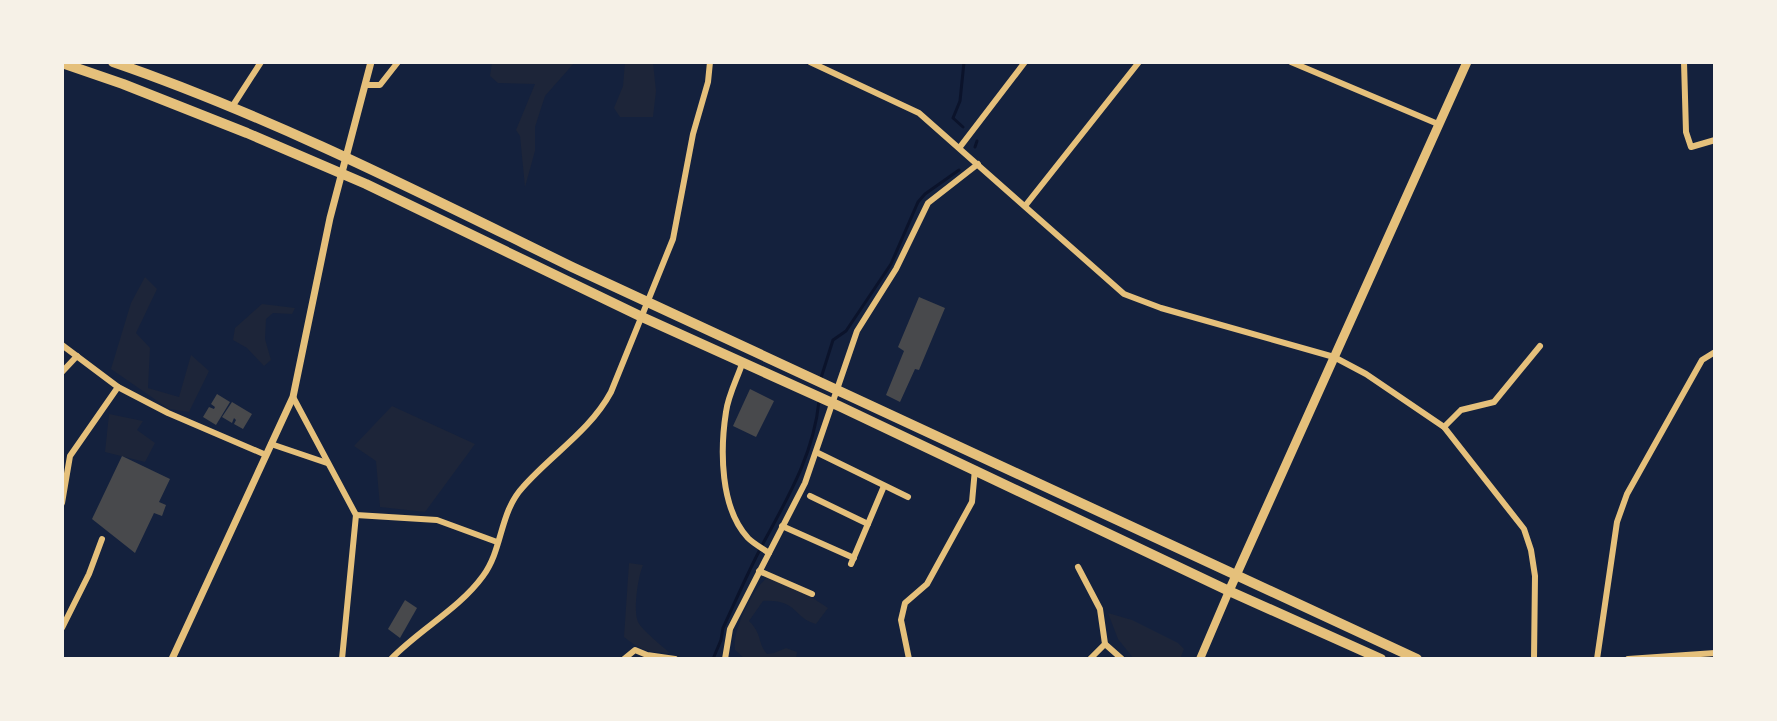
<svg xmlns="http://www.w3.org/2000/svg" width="1777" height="721" viewBox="0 0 1777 721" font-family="'Zilla Slab',serif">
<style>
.green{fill:#1d2539}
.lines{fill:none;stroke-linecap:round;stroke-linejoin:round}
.stream{stroke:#0b132b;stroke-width:3}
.building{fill:#48494c}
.minor{stroke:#e5c07b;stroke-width:6}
.tertiary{stroke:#e5c07b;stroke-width:7}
.secondary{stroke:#e5c07b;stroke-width:8}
.primary{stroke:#e5c07b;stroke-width:9}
.trunk{stroke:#e5c07b;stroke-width:10}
</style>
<rect width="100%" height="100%" fill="#14213d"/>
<g class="green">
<path d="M492,62H575L545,96L535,127V151L525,187L520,136L516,130L535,84L498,83L490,76Z"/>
<path d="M625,62H653L656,91L653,117H620L614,108L623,86Z"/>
<path d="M145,277L157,289L136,333L150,348L148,388L179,397L191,355L209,371L189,412L169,409L111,369L131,303Z"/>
<path d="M262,304L295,308L292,314L273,313L266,319L265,339L271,360L264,366L247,348L233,340L235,328Z"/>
<path d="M392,406L475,444L425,512L380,507L376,461L354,446Z"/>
<path d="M109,414L143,421L137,430L155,443L145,462L105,452Z"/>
<path d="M629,563L643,565C638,577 633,609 638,622C642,630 663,647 670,653C650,653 640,650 624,637Z"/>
<path d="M767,578L802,591L828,608L816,624C793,618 798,599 763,601L749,621C763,635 757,642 767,654L774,653L786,648L797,652L796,659H745L735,650C731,633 753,588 767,578Z"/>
<path d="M1108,613L1132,620L1178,643L1184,649L1180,659H1134L1118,639Z"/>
</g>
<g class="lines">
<g class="stream">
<path d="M963,127L953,118L960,101L964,62"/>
<path d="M975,147L977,141"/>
<path d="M821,378L833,340L846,331L891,264L918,202L925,194L959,170"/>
<path d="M713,659L721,640L723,628C737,598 750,567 766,538C790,494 814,452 819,401"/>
</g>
</g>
<g class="building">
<path d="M919,297L945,308L919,370L915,369L900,402L886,395L904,351L898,347Z"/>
<path d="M750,389L774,401L756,437L733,426Z"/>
<path d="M217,394L230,402L216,425L203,417L209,407L214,409L215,407L211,404Z"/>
<path d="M232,402L252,414L243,429L234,424L236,420L234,418L232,423L222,417Z"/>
<path d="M122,456L170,479L159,502L166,505L162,516L154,513L135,553L92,519Z"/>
<path d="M405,600L417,608L400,638L388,629Z"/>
</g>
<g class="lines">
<g class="minor">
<path d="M810,62L919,113L1124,294L1161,308L1334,357L1366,374L1444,427L1524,529L1531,550L1535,576L1534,659"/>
<path d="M1291,62L1438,124"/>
<path d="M1684,62L1686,132L1691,147L1715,140"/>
<path d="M366,85H380L398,62"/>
<path d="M232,107L261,62"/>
<path d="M960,147L1025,62"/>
<path d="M1025,206L1139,62"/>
<path d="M62,345L118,387L168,413L266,455"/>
<path d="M742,364C737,379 728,396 726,412C720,450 720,508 748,538C754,544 762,548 769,553"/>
<path d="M62,372L77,356"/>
<path d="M293,397L356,515L342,659"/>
<path d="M1444,427L1461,410L1494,402L1540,346"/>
<path d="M271,444L327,463"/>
<path d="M816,452L908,497"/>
<path d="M810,496L868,524"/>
<path d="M62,503L70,456L118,387"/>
<path d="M356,515L437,520L497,542"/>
<path d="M782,526L854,558"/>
<path d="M851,564L884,486"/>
<path d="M1078,567L1100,609L1105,644L1122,659"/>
<path d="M759,571L812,594"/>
<path d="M62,628L89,574L102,539"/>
<path d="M391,659C420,629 459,609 483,576C503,549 499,513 523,487C552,454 590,431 611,392L673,239L693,134L708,82L710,62"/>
<path d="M624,659L635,650L647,655L675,659"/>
<path d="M725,659L730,629L805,483L857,331L896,269L928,203L978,164"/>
<path d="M909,659L901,620L905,603L927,584L972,502L975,469"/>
<path d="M1090,659L1105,644"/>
<path d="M1597,659L1617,522L1627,494L1702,360L1715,352"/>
<path d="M1628,659L1715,653"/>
</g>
<path class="tertiary" d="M172,659L293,397L330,218L371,62"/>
<path class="secondary" d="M1200,659L1229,591"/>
<path class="primary" d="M1229,591L1467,62"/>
<g class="trunk">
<path d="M113,62C270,116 423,194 572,267L1417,659"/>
<path d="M62,63L123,84L247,133L366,184L642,317L839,406L1229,591L1381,659"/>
</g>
</g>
<rect width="1777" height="721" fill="none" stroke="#f6f1e7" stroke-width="128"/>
</svg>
